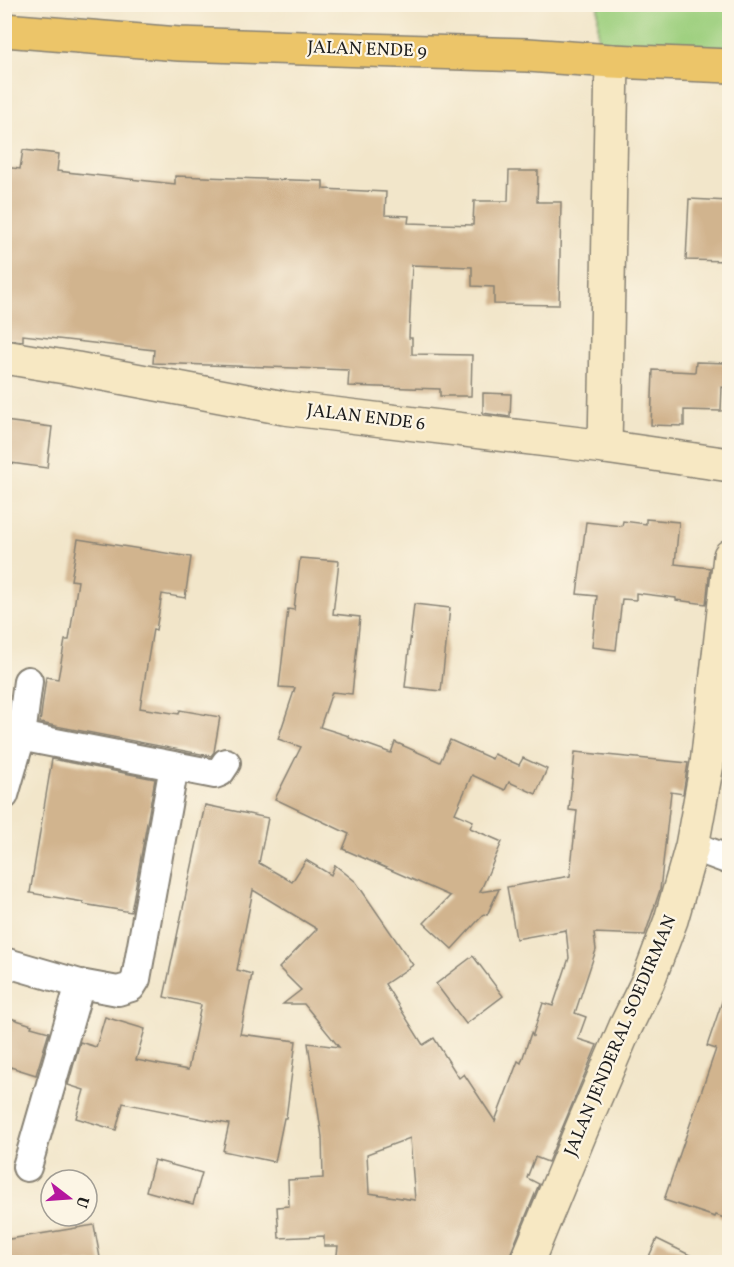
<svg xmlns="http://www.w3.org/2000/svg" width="734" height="1267" viewBox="0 0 734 1267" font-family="Vollkorn,serif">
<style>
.green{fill:#9fd080;stroke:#5e764e;stroke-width:1.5}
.building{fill:#d1b48e;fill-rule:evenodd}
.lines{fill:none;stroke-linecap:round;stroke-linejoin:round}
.street-casing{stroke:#878173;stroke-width:32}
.secondary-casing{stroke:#878173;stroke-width:36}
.highway-casing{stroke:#878173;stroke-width:36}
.street{stroke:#fff;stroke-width:28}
.secondary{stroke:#f7e8c3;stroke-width:33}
.highway{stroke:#ecc569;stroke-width:33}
.labels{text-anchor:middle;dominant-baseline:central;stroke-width:4.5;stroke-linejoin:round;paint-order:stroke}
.street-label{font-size:18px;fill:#1c1c1c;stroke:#fcf5e5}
</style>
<rect width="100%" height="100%" fill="#fcf5e5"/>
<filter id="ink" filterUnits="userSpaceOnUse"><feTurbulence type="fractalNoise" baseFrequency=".0167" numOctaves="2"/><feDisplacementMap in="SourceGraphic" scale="12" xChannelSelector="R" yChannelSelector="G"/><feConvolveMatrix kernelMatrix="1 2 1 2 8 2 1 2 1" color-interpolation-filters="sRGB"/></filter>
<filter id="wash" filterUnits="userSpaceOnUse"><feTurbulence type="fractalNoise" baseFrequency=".008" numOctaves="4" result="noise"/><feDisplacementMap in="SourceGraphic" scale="24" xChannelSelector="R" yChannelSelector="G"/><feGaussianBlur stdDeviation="1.35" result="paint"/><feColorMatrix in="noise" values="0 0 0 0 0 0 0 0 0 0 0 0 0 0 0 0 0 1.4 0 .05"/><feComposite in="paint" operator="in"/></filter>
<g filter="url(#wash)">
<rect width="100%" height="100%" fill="#f2e6ca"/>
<path class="green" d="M598,5H729V47L598,43Z"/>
<g id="blocks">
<g class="building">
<path d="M23,150L59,154L57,171L175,184V176L323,181V189L386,192L385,215L409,216L408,223L473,225L474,201H508L509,171H538L537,202H561L559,305L494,304V287L472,286V267L412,265L409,338H412V354L472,355L471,396H440V389L348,386L349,370L153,363L154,350L23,335V341L4,339V167L20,169Z"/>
<path d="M689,199L729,201V261L686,260Z"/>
<path d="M696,362L729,363V388L722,387L721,411L684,410V426L651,425L653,370L695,372Z"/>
<path d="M483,393L511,394L510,417L483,413Z"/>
<path d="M4,421L52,427L47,468L4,462Z"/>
<path d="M646,519L679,522L675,564L710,568L706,604L676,600V598L636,593V600L622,599L616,650L592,647L597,596L577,594L586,522L622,526L623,521L646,524Z"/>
<path d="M78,539L191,557L185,598L162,594L156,630L153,629L140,708L179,714L180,710L220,717L214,752L211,756L40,723L46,677L58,679L65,640H69L78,581L71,580Z"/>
<path d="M300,558L339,561L333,614L360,617L352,694L332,692L320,727L349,736V738L391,753L395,742L440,762L450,740L492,759L494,754L519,765L523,758L547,769L536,794L509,782L505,790L472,775L455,813L473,821L470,828L502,842L480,892L499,889L487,915L484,914L452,949L424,923L450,896L343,849L349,834L275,799L301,747L278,739L295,688L279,687L288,609L294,610Z"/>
<path d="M414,604L450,608L441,691L405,687Z"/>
<path d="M575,752L688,763L683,794L671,792L660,890L645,935L594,933L596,950L575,1013L586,1017L578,1039L597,1045L548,1162L535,1157L527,1178L539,1184L510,1255L509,1263H336L338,1246H324V1236L279,1238L277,1207L289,1206L288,1180L323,1178L322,1137L308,1043L339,1047L304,1004H283L301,990L279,968L317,929L253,890L237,970L252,974L240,1034L296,1041L286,1118H284L275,1162L223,1151L229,1124L123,1103L116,1130L76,1118L84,1090L68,1085L80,1042L96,1047L105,1017L145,1029L136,1060L188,1070L201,1005L164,997L205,805L268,818L259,863L292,882L306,860L331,875L335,865L356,882L413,965L385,984L423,1045L434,1038L459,1078L464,1074L495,1121L518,1061L521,1063L531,1033L533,1037V1034L543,1003L553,1006L569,958L566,930L516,939L507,887L570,876L577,811L569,810ZM410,1138L415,1200L369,1193L367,1154Z"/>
<path d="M52,759L155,779L131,912L83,904V902L30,893Z"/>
<path d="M473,956L503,996L466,1024L436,984Z"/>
<path d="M726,990H729V1220L716,1215L715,1217L664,1200L716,1049L707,1046Z"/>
<path d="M4,1016L32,1025L31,1027L49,1032L36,1075L4,1065Z"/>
<path d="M154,1160L202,1173L193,1204L146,1191Z"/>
<path d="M94,1225L101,1263H4V1240Z"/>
<path d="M657,1239L706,1263H646Z"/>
</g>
</g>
</g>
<g filter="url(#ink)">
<use href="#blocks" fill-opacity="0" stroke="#878173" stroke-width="1.5"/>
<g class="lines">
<g class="street-casing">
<g id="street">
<path d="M4,733L215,774L220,772L226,763"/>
<path d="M4,795L21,736L28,681"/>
<path d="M692,846L730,860"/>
<path d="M4,962L80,984L118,991L131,987L136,979L174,766"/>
<path d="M27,1167L80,984"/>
</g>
</g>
<g class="secondary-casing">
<g id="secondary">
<path d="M4,357L77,369L284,408L605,447L730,465"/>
<path d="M605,447L612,61"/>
<path d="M527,1262L583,1126L625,1028L648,981L671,920L692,846L707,764L730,556"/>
</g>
</g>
<g class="highway-casing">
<path id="highway" d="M4,30L179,44L528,55L612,61L730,66"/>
</g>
<use href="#street" class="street"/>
<use href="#secondary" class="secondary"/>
<use href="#highway" class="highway"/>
</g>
</g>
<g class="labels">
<g class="street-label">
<text transform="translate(367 50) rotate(2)">JALAN ENDE 9</text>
<text transform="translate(366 418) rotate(7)">JALAN ENDE 6</text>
<text transform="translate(621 1036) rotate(-67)">JALAN JENDERAL SOEDIRMAN</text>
</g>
</g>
<rect width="734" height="1267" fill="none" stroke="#fcf5e5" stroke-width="24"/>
<g transform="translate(69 1198) rotate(107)"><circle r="28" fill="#fcf5e5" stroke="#a29e95" stroke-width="1.5"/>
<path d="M0-4.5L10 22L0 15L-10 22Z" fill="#b5179e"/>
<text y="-9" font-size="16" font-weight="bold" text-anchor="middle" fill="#1c1c1c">U</text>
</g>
</svg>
